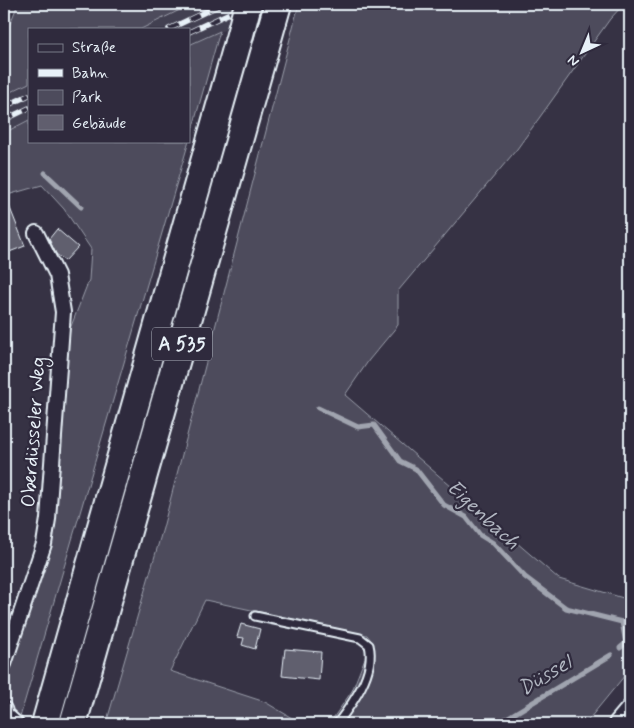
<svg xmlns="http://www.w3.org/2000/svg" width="634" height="728" viewBox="0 0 634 728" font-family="Mynerve,sans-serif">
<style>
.built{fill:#433f51}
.green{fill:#4d4b5c;stroke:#9a9eaa}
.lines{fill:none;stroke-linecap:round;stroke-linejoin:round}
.stream{stroke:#a0a4af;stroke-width:5}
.building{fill:#605e6e;stroke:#e8f1f8}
.service-casing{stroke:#e8f1f8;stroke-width:11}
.minor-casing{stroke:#e8f1f8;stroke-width:18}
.secondary-casing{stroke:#e8f1f8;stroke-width:24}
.motorway-casing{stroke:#e8f1f8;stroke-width:30}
.service{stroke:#2f2a3d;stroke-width:7}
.minor{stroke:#2f2a3d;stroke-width:14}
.secondary{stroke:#2f2a3d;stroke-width:20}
.motorway{stroke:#2f2a3d;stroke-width:26}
.rail-casing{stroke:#e8f1f8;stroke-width:5.5}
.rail{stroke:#2f2a3d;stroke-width:4;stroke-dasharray:11;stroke-linecap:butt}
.motorway-bridge-casing{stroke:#e8f1f8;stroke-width:30;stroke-linecap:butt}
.motorway-bridge{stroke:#2f2a3d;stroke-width:26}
.labels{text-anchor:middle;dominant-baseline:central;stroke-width:4.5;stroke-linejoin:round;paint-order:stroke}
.shield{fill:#2f2a3d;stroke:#b0b5c0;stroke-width:1}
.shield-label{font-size:19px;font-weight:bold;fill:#e8f1f8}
.street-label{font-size:20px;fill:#e8f1f8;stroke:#2f2a3d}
.water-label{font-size:21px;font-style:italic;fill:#b2b7c2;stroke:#2f2a3d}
</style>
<rect width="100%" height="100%" fill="#363244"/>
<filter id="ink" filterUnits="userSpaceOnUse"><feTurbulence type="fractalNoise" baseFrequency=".02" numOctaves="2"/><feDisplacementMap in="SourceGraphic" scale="10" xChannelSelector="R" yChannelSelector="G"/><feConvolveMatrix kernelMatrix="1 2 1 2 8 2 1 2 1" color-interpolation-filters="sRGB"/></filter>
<g filter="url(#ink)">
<g class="built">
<path d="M192,4H285L189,45V29H141Z"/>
<path d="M29,83V120L4,133V95Z"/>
</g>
<g class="green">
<path d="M18,4H192L141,29H29V83L4,95V32L7,31Z"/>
<path d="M299,4H624L610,19L517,149L398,291V325L369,360L345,395L559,579L630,600V669L585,724H329L352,691L365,658L374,644L367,635L205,600L170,671L265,702L302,724H106L163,528Z"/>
<path d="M220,31L189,141V45Z"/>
<path d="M29,120V141H189L18,724H4L7,665L30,600L65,380L70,329L89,280L91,249L64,209L42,185L4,196V133Z"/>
</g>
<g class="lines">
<g class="stream">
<path d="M45,173L81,207"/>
<path d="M318,408L358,427L374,425L400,461L416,469L444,505L466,517L480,535L493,543L525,577L566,608L622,622L626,643"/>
<path d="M620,648L626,643L630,644"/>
<path d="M497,724L611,655"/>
</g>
</g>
<g class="building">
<path d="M4,193L25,246L4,254Z"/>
<path d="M57,229L78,247L65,261L56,254L49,239Z"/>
<path d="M241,624L260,629L255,649L242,645L244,638L237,637Z"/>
<path d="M285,649L321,652L319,680L282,676Z"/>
</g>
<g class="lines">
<g class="service-casing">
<path id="service" d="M255,616L360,638L369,645C376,672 352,704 337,724"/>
</g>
<g class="minor-casing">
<g id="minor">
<path d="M4,664L44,544L48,519L63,312L57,275L36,233"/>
<path d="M4,709L6,715L16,724"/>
</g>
</g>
<g class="secondary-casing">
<path id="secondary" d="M619,724L630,711"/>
</g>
<g class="motorway-casing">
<g id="motorway">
<path d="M45,724L238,42"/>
<path d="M73,724L278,4"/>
</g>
</g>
<use href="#service" class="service"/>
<use href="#minor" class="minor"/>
<use href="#secondary" class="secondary"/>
<use href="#motorway" class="motorway"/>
<g class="rail-casing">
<g id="rail">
<path d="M169,29L222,4"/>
<path d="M189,32L249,4"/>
<path d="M4,107L29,95"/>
<path d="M4,120L29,108"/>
</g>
</g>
<use href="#rail" class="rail"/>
<g class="motorway-bridge-casing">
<path id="motorway-bridge" d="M238,42L248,4"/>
</g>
<use href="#motorway-bridge" class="motorway-bridge"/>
</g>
</g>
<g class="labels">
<rect class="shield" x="152" y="327.5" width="60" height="33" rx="4"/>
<g class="shield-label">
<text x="182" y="344">A 535</text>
</g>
<g class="street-label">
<text transform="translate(34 432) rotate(-86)">Oberdüsseler Weg</text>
</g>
<g class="water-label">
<text transform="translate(483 515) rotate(43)">Eigenbach</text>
<text transform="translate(545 676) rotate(-31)">Düssel</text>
</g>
</g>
<rect width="634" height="728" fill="none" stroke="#2f2a3d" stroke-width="20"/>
<rect x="10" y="10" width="614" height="708" fill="none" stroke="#e8f1f8" stroke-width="2" filter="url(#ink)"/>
<rect x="28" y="28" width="162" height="115" fill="#2f2a3d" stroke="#797a88"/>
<rect x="38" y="44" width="25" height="8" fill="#2f2a3d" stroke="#797a88"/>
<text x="72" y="52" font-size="15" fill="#e8f1f8">Straße</text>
<rect x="38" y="69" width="25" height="8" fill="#e8f1f8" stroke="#797a88"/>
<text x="72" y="78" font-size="15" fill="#e8f1f8">Bahn</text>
<rect x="38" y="90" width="25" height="15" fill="#4d4b5c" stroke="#797a88"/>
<text x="72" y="102" font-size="15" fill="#e8f1f8">Park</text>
<rect x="38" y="115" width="25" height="15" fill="#605e6e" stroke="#797a88"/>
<text x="72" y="128" font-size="15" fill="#e8f1f8">Gebäude</text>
<g transform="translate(582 52) rotate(224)" stroke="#2f2a3d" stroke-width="4" paint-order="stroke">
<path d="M0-4L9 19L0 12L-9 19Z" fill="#e8f1f8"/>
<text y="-8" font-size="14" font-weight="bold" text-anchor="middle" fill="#e8f1f8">N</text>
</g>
</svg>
